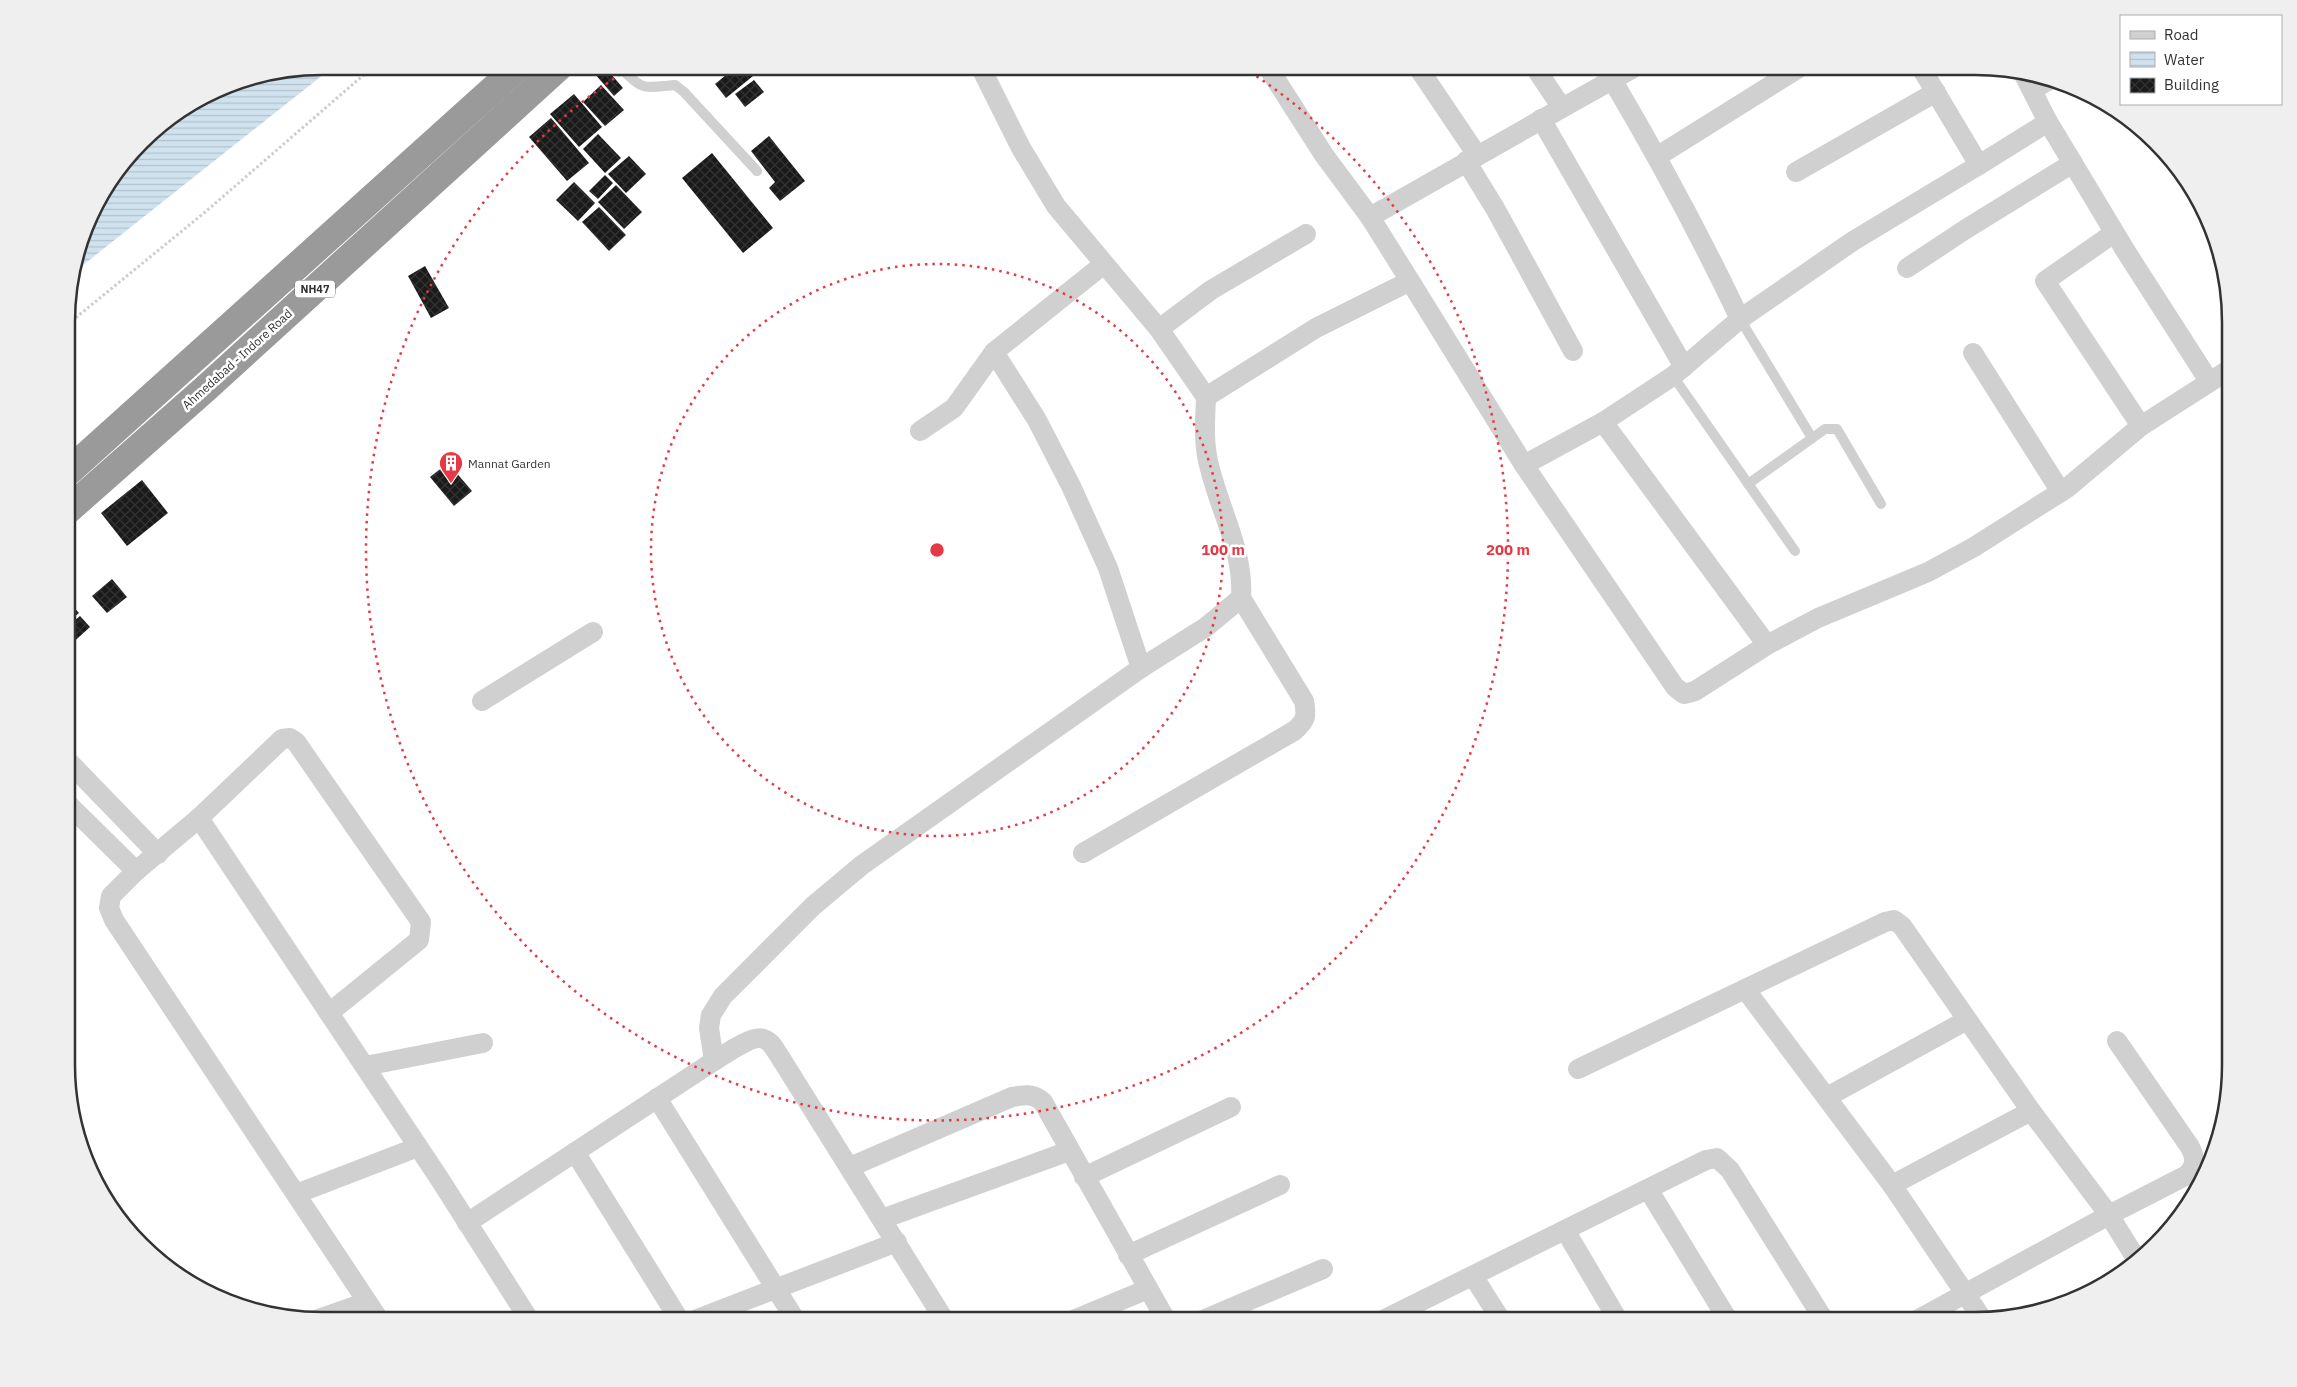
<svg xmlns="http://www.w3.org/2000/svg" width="2297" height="1387" viewBox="0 0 2297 1387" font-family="'IBM Plex Sans',sans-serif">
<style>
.water{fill:url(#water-rules)}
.building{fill:url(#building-cross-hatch)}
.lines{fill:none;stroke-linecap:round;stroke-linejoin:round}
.path{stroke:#cdcdcd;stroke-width:3;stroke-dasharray:2.5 2.5;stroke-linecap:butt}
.lane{stroke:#d0d0d0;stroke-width:10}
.street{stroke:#d0d0d0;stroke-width:20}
.highway{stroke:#9a9a9a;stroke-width:28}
.ring{fill:none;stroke:#e63946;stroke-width:2.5;stroke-dasharray:2.5 5}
.labels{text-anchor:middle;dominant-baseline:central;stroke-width:5;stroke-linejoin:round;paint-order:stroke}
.shield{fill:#fff;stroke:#707070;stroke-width:1}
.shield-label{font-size:11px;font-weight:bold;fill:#333}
.street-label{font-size:12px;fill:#333;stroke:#fff}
.poi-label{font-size:12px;fill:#333;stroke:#fff;text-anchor:start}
.rim{fill:none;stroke:#333;stroke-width:2.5}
.centre{fill:#e63946;stroke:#fff;stroke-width:2.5}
.ring-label{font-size:15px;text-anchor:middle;font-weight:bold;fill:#e63946;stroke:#fff;stroke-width:5;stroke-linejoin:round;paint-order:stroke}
</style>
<defs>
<pattern id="water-rules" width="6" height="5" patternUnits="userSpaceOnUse" patternTransform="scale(1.25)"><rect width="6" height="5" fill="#cfe2ee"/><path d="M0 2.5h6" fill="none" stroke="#b2c2cd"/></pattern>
<pattern id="building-cross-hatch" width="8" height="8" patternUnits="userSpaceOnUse" patternTransform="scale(1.25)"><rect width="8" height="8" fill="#1a1a1a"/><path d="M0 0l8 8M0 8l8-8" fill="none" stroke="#333"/></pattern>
</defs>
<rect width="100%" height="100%" fill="#fff"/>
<path class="water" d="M322,66H334L73,273L93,209L153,130L225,86Z"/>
<g class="building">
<path d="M602,66H604L623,88L614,96L594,73Z"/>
<path d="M685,66H703L693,75Z"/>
<path d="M737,66H746L753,76L726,98L715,84Z"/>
<path d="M754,80L764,92L745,107L735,94Z"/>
<path d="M601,85L624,110L605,126L583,102Z"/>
<path d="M574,94L602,127L579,147L550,114Z"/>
<path d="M551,118L589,163L567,181L529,137Z"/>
<path d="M598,134L621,158L605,173L583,149Z"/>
<path d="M769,136L805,181L780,201L769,188L775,182L751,151Z"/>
<path d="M712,153L773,228L743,253L682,178Z"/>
<path d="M629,156L646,174L626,193L608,174Z"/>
<path d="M605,175L613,183L598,199L589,191Z"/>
<path d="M574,182L595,203L578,221L556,200Z"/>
<path d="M616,185L642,212L624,229L598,202Z"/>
<path d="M599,207L626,235L609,251L582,222Z"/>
<path d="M425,266L449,308L431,318L408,276Z"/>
<path d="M448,463L472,491L454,506L430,477Z"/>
<path d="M142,480L168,513L127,546L101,513Z"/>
<path d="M112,579L127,597L107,613L92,596Z"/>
<path d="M68,601L79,613L68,622Z"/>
<path d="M80,616L90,627L68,647V626Z"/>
</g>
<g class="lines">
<path class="path" d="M68,324L204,213L374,66"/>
<g class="lane">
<path d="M618,66C645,91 640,88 675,85L684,92L757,171"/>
<path d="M1740,319L1812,438"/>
<path d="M1673,376L1795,551"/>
<path d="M1748,484L1825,429H1837L1881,504"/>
</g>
<g class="street">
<path d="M980,66L1021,148L1056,206L1159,329L1206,397L1316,328L1410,281L1370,217L1324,155L1267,66"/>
<path d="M1417,66L1477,155"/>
<path d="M2023,73L2048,122L2125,250L2209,381"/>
<path d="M1613,81C1659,159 1701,237 1740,319"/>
<path d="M2032,90L2051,79"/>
<path d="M1562,108L1637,66"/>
<path d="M1541,119L1684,367"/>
<path d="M1658,156L1802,66"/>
<path d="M1466,161L1496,210L1573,351"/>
<path d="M1979,165L2048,122"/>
<path d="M1796,172L1936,92"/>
<path d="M1370,217L1562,108L1534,66"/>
<path d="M2114,233L2045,281L2141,426"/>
<path d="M1907,268L1966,229L2073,163"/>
<path d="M1410,281L1524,465L1675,687L1684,694L1695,691L1767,645L1818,618L1928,572L1974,547L2067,488L2141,426L2230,369"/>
<path d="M1159,329L1211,290L1306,234"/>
<path d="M994,352L1037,420L1071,486L1108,568L1141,668"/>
<path d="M1973,353L2061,492"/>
<path d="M1603,422L1767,645"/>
<path d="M920,431L954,408L994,352L1104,264"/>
<path d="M1524,465L1603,422L1673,376L1740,319L1853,241L1979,165L1920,66"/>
<path d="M482,701L593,632"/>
<path d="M68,761L158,854"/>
<path d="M68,804L136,871"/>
<path d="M199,818L439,1178L530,1321"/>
<path d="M1083,853L1294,731C1306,721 1307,716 1304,701L1241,598"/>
<path d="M1745,989L1892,1185L1983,1320"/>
<path d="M329,1013L419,940L421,922L296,742L290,738L282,739L199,818L136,871L111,896L109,908L114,920L380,1321"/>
<path d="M714,1061L709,1028L711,1015L723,996L813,906L862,865L1141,668L1206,627L1241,598C1244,552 1221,513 1210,469C1203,445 1205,422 1206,397"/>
<path d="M365,1066L483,1043"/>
<path d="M1578,1069L1885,922L1894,920L1902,926L2031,1111L2109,1215L2137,1260"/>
<path d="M1827,1097L1967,1020"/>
<path d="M657,1098L796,1321"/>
<path d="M575,1152L680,1321"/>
<path d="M850,1167L1012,1097C1025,1095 1033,1093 1043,1102L1166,1320"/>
<path d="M1084,1177L1231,1107"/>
<path d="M1892,1185L2031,1111"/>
<path d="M1648,1189L1728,1320"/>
<path d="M296,1194L418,1147"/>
<path d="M882,1219L1069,1151"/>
<path d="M467,1223L714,1061C724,1055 753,1034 764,1039C772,1042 775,1050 780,1057L945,1321"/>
<path d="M1565,1230L1618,1320"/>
<path d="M1128,1255L1280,1185"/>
<path d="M1473,1276L1501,1320"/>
<path d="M316,1320L367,1302"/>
<path d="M1203,1320L1323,1269"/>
<path d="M1383,1320L1706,1160L1717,1158L1730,1170L1824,1320"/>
<path d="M1917,1320L2109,1215L2187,1175C2196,1165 2196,1159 2190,1147L2117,1041"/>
<path d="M692,1321L897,1242"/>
<path d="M1071,1321L1148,1289"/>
</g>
<g class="highway">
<path d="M68,472L519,66"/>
<path d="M68,510L205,389L560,66"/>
</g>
</g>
<g class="ring">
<circle cx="937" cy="550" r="286"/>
<path d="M1244 68A571 571 0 1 1 630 68"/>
</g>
<defs>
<g id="building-pin" transform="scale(1.25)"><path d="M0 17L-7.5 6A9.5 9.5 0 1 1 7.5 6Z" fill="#e63946" stroke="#fff"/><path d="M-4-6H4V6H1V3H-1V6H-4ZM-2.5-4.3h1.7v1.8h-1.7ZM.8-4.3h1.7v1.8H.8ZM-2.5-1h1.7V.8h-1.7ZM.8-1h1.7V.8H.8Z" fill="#fff"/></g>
</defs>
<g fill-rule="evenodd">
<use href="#building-pin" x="451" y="463"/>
</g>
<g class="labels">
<rect class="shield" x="295" y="280.5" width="40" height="17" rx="4"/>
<g class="shield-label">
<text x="315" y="289">NH47</text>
</g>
<g class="street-label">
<text transform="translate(237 359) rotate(-42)">Ahmedabad - Indore Road</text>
</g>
<g class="poi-label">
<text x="468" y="463">Mannat Garden</text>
</g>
</g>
<path d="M0 0H2297V1387H0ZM322 75H1975A247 247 0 0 1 2222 322V1065A247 247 0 0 1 1975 1312H322A247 247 0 0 1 75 1065V322A247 247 0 0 1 322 75Z" fill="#efefef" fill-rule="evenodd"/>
<path class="rim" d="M322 75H1975A247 247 0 0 1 2222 322V1065A247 247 0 0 1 1975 1312H322A247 247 0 0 1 75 1065V322A247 247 0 0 1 322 75Z"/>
<circle cx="937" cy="550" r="8" class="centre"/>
<g class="ring-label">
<text x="1223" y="555">100 m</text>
<text x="1508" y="555">200 m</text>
</g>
<rect x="2120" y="15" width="162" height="90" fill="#ffffff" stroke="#adadad"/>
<rect x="2130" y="31" width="25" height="8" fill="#d0d0d0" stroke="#adadad"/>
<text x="2164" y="40" font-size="15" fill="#333333">Road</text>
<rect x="2130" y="52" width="25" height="15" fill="url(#water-rules)" stroke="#adadad"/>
<text x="2164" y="65" font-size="15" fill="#333333">Water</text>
<rect x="2130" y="78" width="25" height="15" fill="url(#building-cross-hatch)" stroke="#adadad"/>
<text x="2164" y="90" font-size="15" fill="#333333">Building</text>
</svg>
